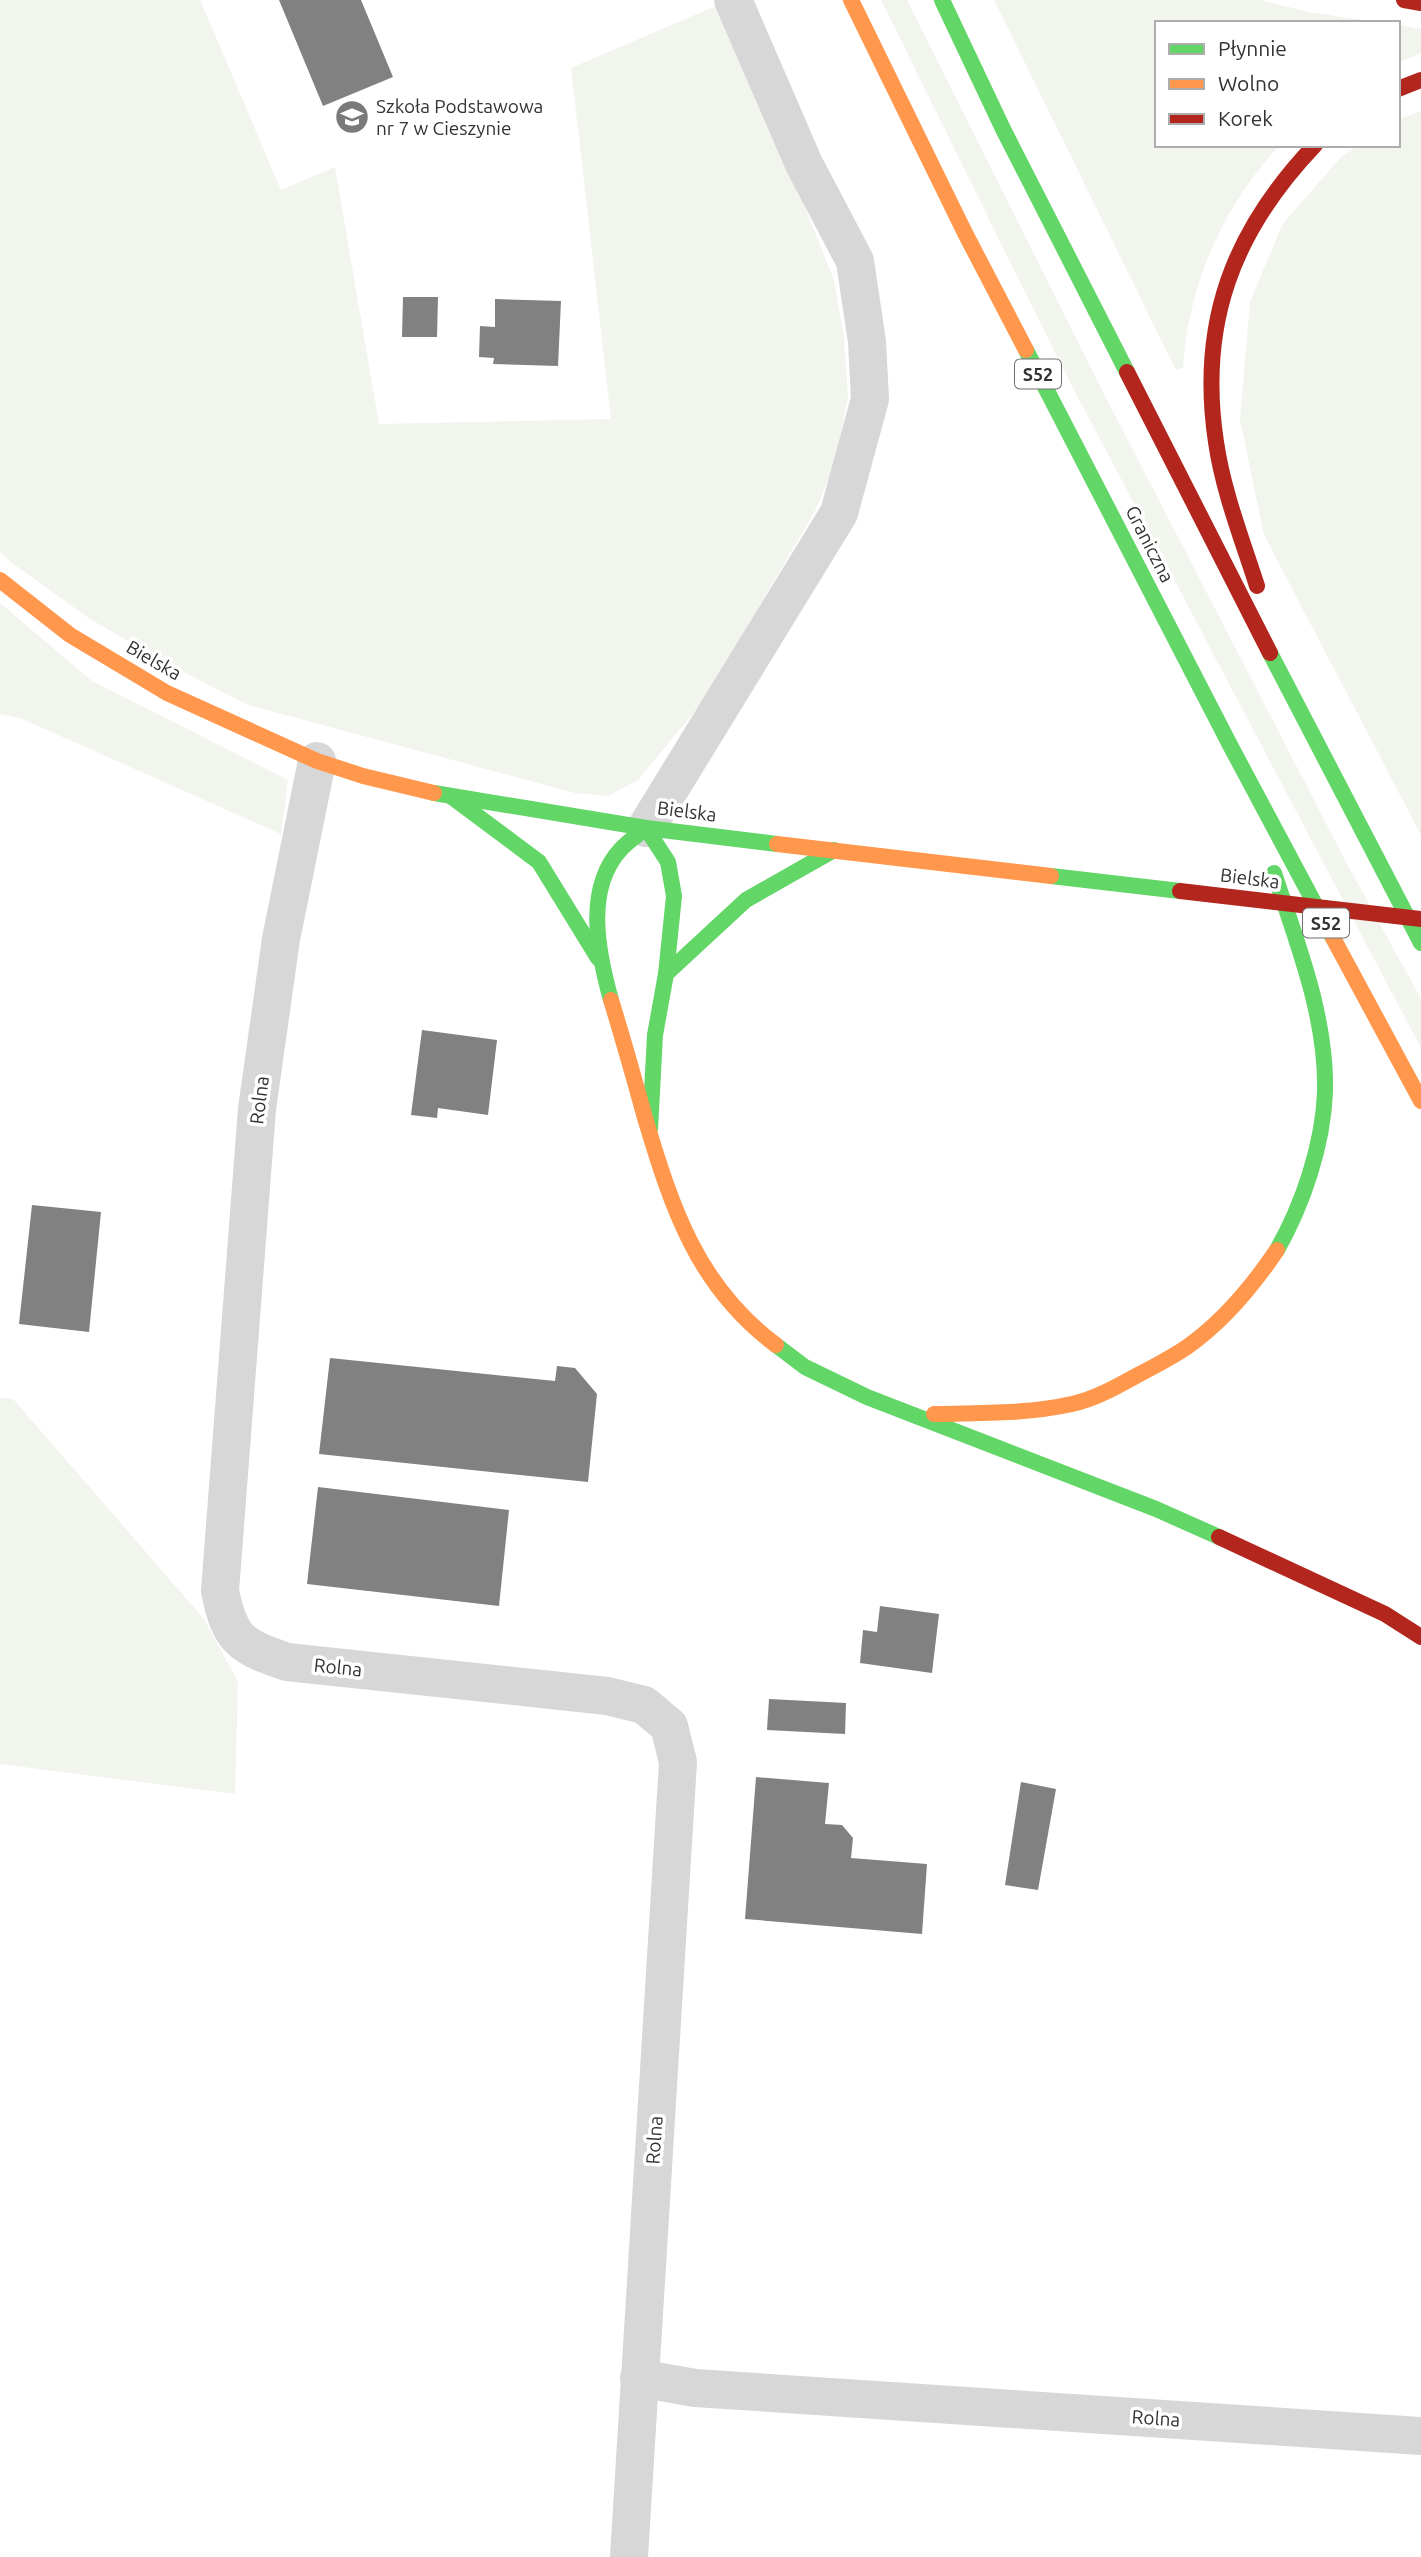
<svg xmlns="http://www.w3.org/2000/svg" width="1421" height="2557" viewBox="0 0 1421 2557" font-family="Ubuntu,sans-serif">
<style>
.green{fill:#f1f5ed}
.building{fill:#818181}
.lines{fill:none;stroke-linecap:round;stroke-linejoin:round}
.street{stroke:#d7d7d7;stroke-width:38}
.fast{stroke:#63d668;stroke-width:16}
.slow{stroke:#ff974d;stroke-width:16}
.jam{stroke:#b3261e;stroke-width:16}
.jam-bridge{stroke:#b3261e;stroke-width:16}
.labels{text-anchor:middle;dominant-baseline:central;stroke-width:7;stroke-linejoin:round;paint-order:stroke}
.shield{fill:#fff;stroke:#707070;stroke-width:2}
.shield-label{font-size:18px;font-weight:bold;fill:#333}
.poi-label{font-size:19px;fill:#333;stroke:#fff;text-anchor:start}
.street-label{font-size:19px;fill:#333;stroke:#fff}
</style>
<rect width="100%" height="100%" fill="#fff"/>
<g class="green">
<path d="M0,0H200L281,190L335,167L379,424L611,419L571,68L723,3L834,280L844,336L848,397L834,466L815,511L704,700L638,780L608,796L575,793L248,705L166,663L90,619L12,563L0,552Z"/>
<path d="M881,0H907L1103,392L1345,860L1421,999V1048L1062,367Z"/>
<path d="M994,0H1260L1309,12L1381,23H1157V145H1280C1223,205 1188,286 1183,368L1176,370Z"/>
<path d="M1398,25L1421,29V53L1398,63Z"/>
<path d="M1421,111V835L1264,535L1240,420L1250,302L1282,225L1341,157L1359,145H1398V119Z"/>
<path d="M0,603L92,681L288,780L281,834L20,718L0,714Z"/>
<path d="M0,1398L13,1399L204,1619L238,1682L235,1794L0,1764Z"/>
</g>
<g class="building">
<path d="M279,0H361L393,77L323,106Z"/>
<path d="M403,297H438L437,337H402Z"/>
<path d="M495,299L561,301L558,366L493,364L494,358L479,357L480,326L495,327Z"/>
<path d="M422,1030L497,1040L488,1115L438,1108L437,1118L411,1115Z"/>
<path d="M32,1205L101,1212L89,1332L19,1324Z"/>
<path d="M330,1358L555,1381L557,1366L575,1368L597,1394L588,1482L319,1454Z"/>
<path d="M318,1487L509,1510L499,1606L307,1584Z"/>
<path d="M880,1606L939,1614L932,1673L860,1663L863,1630L877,1632Z"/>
<path d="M769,1699L846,1703L845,1734L767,1730Z"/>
<path d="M756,1777L829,1783L825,1824L842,1825L853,1838L851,1858L927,1864L922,1934L745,1919Z"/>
<path d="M1021,1782L1056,1789L1038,1890L1005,1885Z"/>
</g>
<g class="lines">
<g class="street">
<path d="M317,761L281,939L257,1109L220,1591C230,1640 240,1646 287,1662L607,1696L644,1705L669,1726L678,1762L629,2557"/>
<path d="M646,828L839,513L870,399L867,342L855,261L804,164L733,0"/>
<path d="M639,2378L695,2388L1421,2436"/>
</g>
<g class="fast">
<path d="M942,0L1003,129L1127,372"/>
<path d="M1026,350L1230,745L1333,938"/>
<path d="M1270,653L1421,943"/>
<path d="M434,793L646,828L777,844"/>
<path d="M452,797L539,862L598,958"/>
<path d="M1274,873C1297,943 1327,1017 1325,1092C1323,1145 1303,1204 1277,1250"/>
<path d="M1051,876L1180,891"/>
<path d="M666,974L746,900L834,850"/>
<path d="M611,1000C598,953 584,889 621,849C628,841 638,835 646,828L668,862L674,896L666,974L655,1035L650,1129"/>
<path d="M776,1345L805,1367L867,1397L1156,1509L1219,1537"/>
</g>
<g class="slow">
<path d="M851,0L965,233L1026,350"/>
<path d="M0,580L70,635L167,693L317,761L363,776L434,793"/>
<path d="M777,844L1051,876"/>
<path d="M1333,938L1421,1101"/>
<path d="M611,1000C623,1039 634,1078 645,1118C672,1208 697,1286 776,1345"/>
<path d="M934,1414C980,1413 1027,1414 1072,1404C1095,1399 1116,1387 1136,1376C1153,1367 1171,1358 1187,1347C1224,1321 1252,1287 1277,1250"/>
</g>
<g class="jam">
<path d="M1404,0L1421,3"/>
<path d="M1398,89L1421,80"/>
<path d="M1127,372L1270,653"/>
<path d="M1257,586C1242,539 1223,491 1216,442C1198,323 1233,231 1315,145"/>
<path d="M1219,1537L1385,1614L1421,1637"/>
</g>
<path class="jam-bridge" d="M1180,891L1421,919"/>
</g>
<defs>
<g id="school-disc" transform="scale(1.75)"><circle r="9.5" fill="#7a7a7a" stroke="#fff"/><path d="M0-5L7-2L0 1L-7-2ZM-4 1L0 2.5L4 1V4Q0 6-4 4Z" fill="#fff"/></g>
</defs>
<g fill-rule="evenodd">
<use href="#school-disc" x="352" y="117"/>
</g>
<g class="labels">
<g class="shield">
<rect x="1015" y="359.5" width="46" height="29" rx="5"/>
<rect x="1303" y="908.5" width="46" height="29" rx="5"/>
</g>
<g class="shield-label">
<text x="1038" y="374">S52</text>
<text x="1326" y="923">S52</text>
</g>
<g class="poi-label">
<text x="376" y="106">Szkoła Podstawowa<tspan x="376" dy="22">nr 7 w Cieszynie</tspan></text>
</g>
<g class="street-label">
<text transform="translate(1150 544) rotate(63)">Graniczna</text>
<text transform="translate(154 660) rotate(30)">Bielska</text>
<text transform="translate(687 811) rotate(7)">Bielska</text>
<text transform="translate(1250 878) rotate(7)">Bielska</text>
<text transform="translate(259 1100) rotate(-83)">Rolna</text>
<text transform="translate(338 1667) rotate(6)">Rolna</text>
<text transform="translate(654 2140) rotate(-86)">Rolna</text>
<text transform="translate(1156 2418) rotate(4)">Rolna</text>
</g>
</g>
<rect x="1155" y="21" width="245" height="126" fill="#ffffff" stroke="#adadad" stroke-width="2"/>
<rect x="1169" y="44" width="35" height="10" fill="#63d668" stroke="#adadad" stroke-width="2"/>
<text x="1218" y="56" font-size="21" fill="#333333">Płynnie</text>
<rect x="1169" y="79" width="35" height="10" fill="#ff974d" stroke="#adadad" stroke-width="2"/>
<text x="1218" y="91" font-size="21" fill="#333333">Wolno</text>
<rect x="1169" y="114" width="35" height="10" fill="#b3261e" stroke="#adadad" stroke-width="2"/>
<text x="1218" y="126" font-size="21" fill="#333333">Korek</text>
</svg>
